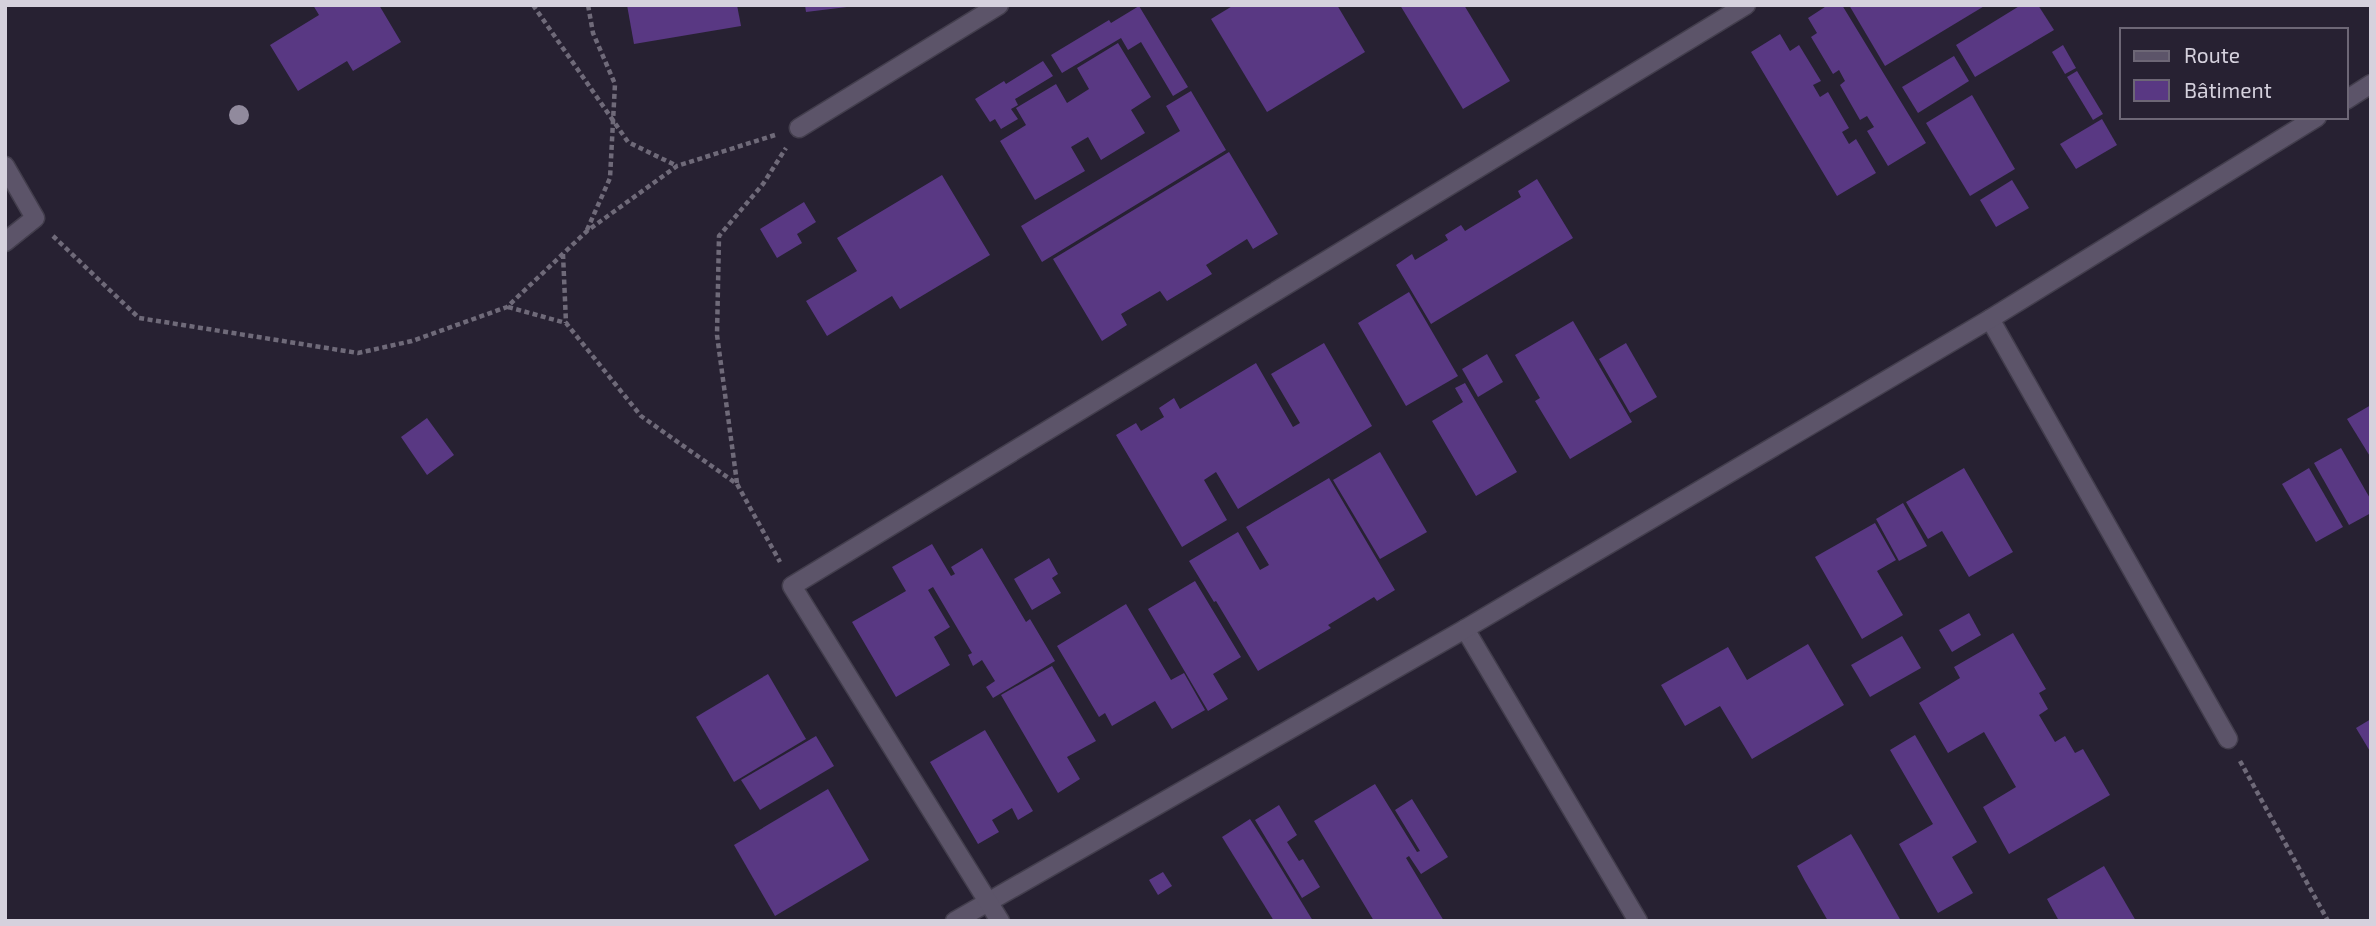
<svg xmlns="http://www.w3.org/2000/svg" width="2376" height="926" viewBox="0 0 2376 926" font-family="'Exo 2',sans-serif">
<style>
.building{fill:#593883}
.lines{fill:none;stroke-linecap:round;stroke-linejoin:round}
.minor-casing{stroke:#433e4d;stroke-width:21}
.path{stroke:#6f6a79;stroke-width:4.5;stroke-dasharray:5 3.5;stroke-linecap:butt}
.minor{stroke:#5c5469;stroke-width:18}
.tree{fill:#918a9d}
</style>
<rect width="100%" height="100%" fill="#272132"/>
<g class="building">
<path d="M313,5H379L401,42L353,71L347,61L298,91L270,45L319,15Z"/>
<path d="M627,5H737L741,26L634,44Z"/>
<path d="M805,5H847V7L806,12Z"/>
<path d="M1234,5H1337L1365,52L1267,112L1211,19Z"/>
<path d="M1400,5H1464L1510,81L1463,109Z"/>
<path d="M1828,5H1842L1926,143L1888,166L1867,131L1874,127L1867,116L1860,120L1840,85L1845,81L1839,70L1833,74L1811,37L1817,33L1808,18Z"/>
<path d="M1849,5H1986L1885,66Z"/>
<path d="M2021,5H2038L2054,30L1975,77L1956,45Z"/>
<path d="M1139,6L1188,87L1173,96L1141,42L1128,50L1121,38L1062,73L1051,55L1109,20L1111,23Z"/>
<path d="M1780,34L1790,51L1799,45L1821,81L1813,85L1820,97L1828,92L1849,128L1842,132L1849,144L1856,139L1876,173L1837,196L1751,52Z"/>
<path d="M1118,43L1151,97L1131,110L1145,133L1101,160L1088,137L1071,147L1085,171L1035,200L1000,141L1026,125L1016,108L1056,84L1067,103L1089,89L1077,68Z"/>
<path d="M2063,45L2076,68L2065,74L2052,52Z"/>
<path d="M1954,56L1969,81L1918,113L1902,87Z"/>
<path d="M1043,61L1053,76L1015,99L1018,105L1011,109L1018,119L1001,129L995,119L990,122L975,99L1004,81L1006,84Z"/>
<path d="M2077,71L2103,114L2093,120L2067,77Z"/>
<path d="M1191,91L1226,150L1042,262L1021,226L1180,131L1166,106Z"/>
<path d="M1972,95L2015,169L1970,196L1926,123Z"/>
<path d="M2102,119L2117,145L2076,169L2060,144Z"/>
<path d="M1229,152L1278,234L1253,249L1247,239L1206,265L1212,274L1167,301L1160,291L1121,314L1127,325L1102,341L1053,259Z"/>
<path d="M942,175L990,255L900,309L892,296L827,336L806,301L857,271L837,238Z"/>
<path d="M1537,179L1573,238L1431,324L1396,265L1412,254L1415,260L1448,240L1445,235L1461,225L1465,231L1521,197L1518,191Z"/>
<path d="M2012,180L2029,208L1996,227L1980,200Z"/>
<path d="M804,202L816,222L797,234L802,243L777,258L760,229Z"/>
<path d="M1409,292L1458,376L1406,406L1358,323Z"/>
<path d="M1573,321L1632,422L1570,459L1535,401L1540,398L1515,355Z"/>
<path d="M1324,343L1372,426L1238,509L1216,472L1204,480L1227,520L1182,547L1116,435L1136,423L1141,431L1164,417L1159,408L1174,398L1180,409L1256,363L1293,427L1300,423L1271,374Z"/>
<path d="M1626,343L1657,397L1630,413L1599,359Z"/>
<path d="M1487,354L1503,382L1478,397L1462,369Z"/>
<path d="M1465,383L1517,472L1476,496L1432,421L1463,402L1455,388Z"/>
<path d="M2371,405V458L2347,419Z"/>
<path d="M427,418L454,455L427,475L401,437Z"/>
<path d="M2341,448L2371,500V513L2349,525L2314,463Z"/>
<path d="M1380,452L1427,532L1380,559L1333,480Z"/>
<path d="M1964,468L2013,552L1969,577L1942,531L1928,539L1906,502Z"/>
<path d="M2309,468L2343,527L2316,542L2282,484Z"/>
<path d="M1329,478L1395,590L1377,601L1374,597L1328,625L1331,628L1258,671L1216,601L1214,602L1189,561L1238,532L1260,570L1269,565L1246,527Z"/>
<path d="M1903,503L1927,546L1899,561L1876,519Z"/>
<path d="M1875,523L1896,560L1877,571L1903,615L1862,639L1815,557Z"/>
<path d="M932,544L951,576L955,574L951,567L982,548L1026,622L1030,619L1055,661L993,698L986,687L995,681L982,660L973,666L968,655L972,653L933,587L928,590L950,627L934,637L950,665L896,697L852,622L906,591L892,567Z"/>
<path d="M1049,558L1058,574L1052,578L1061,593L1032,610L1014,579Z"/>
<path d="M1195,581L1241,657L1213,674L1228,699L1208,711L1148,609Z"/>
<path d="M1126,604L1171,680L1184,673L1205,710L1172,729L1155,701L1112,726L1105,713L1099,717L1057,646Z"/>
<path d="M1969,613L1981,635L1952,652L1939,630Z"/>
<path d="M2013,633L2046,689L2039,693L2048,709L2039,715L2055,742L2065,736L2075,753L2083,749L2110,795L2009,854L1983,807L2016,787L1984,732L1948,753L1919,703L1960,678L1954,667Z"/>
<path d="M1902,636L1921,668L1870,697L1851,665Z"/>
<path d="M1808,644L1844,705L1752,759L1720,706L1685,726L1661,685L1728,647L1747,680Z"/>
<path d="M1052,666L1096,741L1067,757L1080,779L1058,793L1001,695Z"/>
<path d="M768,674L806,739L734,782L696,717Z"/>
<path d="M2371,719V753L2356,728Z"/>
<path d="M985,730L1033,811L1018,820L1012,808L992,820L999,832L978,844L930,762Z"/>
<path d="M1915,735L1977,842L1952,857L1973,893L1938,913L1899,844L1933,824L1890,750Z"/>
<path d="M816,736L834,766L760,810L741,780Z"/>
<path d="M1375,784L1417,852L1420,851L1395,810L1412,799L1448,857L1421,874L1409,856L1406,858L1444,921H1374L1314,821Z"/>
<path d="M828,789L869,860L775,916L734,845Z"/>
<path d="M1279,805L1297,835L1287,842L1299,861L1303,859L1320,887L1302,898L1255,820Z"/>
<path d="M1250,819L1271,852L1313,921H1274L1222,837Z"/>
<path d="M1851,834L1860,849L1901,921H1828L1805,881L1797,866Z"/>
<path d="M2104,866L2136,921H2059L2047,899Z"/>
<path d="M1163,872L1172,886L1158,895L1149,880Z"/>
</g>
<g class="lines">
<g class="minor-casing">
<g id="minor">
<path d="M2346,100L2371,84"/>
<path d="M799,128L999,5"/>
<path d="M5,166L35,218L5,242"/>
<path d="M1990,319L2228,739"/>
<path d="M1465,629L1638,921"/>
<path d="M955,921L1465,629L1990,319L2317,117"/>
<path d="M1000,921L792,586L1746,5"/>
</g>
</g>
<g class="path">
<path d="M533,5L628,142L677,166"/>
<path d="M587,230L610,178L615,84L593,33L588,5"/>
<path d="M53,236L139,318L358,353L412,341L507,307L587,231L677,166L775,135"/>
<path d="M563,254L566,323"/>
<path d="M508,307L566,323L641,416L737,484L780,562"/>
<path d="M737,483L717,335L719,236L763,184L786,148"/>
<path d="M2240,761L2328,921"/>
</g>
<use href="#minor" class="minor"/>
</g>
<circle class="tree" cx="239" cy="115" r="10"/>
<rect width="2376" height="926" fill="none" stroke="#d5d1dd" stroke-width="14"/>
<rect x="2120" y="28" width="228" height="91" fill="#272132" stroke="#6d6776" stroke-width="2"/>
<rect x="2134" y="51" width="35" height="10" fill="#5c5469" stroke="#6d6776" stroke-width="2"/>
<text x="2184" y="63" font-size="21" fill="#d5d1dd">Route</text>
<rect x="2134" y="80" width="35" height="21" fill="#593883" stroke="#6d6776" stroke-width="2"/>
<text x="2184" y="98" font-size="21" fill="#d5d1dd">Bâtiment</text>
</svg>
